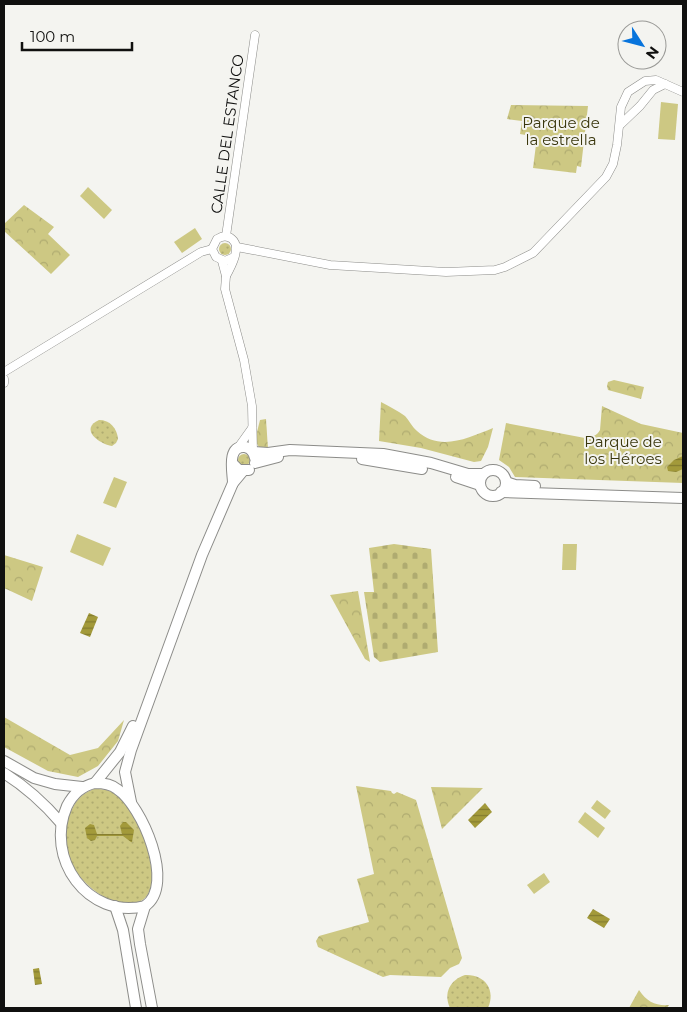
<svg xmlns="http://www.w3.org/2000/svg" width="687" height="1012" viewBox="0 0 687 1012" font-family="Montserrat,sans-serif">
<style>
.grass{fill:#cdc883}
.cemetery{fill:url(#cemetery-stones)}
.park{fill:url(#park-crowns)}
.garden{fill:url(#garden-dots)}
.water{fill:url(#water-rules)}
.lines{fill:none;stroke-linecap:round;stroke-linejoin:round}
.minor-casing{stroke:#8c8c89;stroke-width:9}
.major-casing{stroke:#8c8c89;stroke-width:12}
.minor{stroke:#fff;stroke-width:8}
.major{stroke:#fff;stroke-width:10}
.labels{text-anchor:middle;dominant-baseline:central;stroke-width:4;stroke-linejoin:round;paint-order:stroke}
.park-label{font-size:15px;fill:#3a370d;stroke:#f4f4f0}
.street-label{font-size:15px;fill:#10100f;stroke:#f4f4f0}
</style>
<defs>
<pattern id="cemetery-stones" width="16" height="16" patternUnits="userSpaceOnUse" patternTransform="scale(1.25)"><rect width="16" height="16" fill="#cdc883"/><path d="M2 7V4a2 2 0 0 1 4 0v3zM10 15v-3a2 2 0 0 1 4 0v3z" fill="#afab70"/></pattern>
<pattern id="park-crowns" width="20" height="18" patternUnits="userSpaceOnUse" patternTransform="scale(1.25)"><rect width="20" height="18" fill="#cdc883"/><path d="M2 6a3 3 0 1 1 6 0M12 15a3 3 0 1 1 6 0" fill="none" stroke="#afab70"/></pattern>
<pattern id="garden-dots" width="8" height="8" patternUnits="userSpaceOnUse" patternTransform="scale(1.25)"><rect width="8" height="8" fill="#cdc883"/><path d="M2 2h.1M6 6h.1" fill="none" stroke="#afab70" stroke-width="1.8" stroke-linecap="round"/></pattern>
<pattern id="water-rules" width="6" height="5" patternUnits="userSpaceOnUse" patternTransform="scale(1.25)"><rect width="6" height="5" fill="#a39a3a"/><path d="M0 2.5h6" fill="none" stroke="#837c2f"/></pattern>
</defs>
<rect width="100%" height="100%" fill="#f4f4f0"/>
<g class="grass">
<path d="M661,102L678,104L675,140L658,139Z"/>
<path d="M88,187L112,210L104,219L80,196Z"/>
<path d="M195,228L202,239L182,253L174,242Z"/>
<path d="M114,477L127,482L116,508L103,503Z"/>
<path d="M77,534L111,548L103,566L70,552Z"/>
<path d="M563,544H577L576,570H562Z"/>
<path d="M597,800L611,811L605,819L591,808Z"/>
<path d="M585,812L605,828L598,838L578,822Z"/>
<path d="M544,873L550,882L534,894L527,885Z"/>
</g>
<path class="cemetery" d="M394,544L431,549L438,652L380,662L374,657L364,592H374L369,548Z"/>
<g class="park">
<path d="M511,105L588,106L581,167L577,166L576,173L533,168L537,137L520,134L522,121L507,119Z"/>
<path d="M24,205L54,227L48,234L70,255L51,274L4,231V224Z"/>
<path d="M614,380L644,387L641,399L608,390L607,386L608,382Z"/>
<path d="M381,402C389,406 398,411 405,416C409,420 412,427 417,431C440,452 468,438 493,428L488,447L481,461L474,462L421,448L379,441Z"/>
<path d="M602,406L641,424L683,433V483L515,477L509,467L499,460L506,423L585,438C591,437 597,436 600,430Z"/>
<path d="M266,419L268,449L261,451L255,440L260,420Z"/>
<path d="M4,555L43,567L32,601L4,588Z"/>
<path d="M358,591L370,662L365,659L330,595Z"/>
<path d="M4,717L70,755L98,748L124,720L118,741L98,766L78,777L48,771L4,747Z"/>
<path d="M356,786L391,791L392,793L394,794L397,792L416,800L462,958L459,964L450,968L441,977L390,975L383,977L318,947L316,941L319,936L369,922L357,879L374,874Z"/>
<path d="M431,787L483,788L442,829Z"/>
<path d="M639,990C647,1002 656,1006 669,1005L667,1008H629Z"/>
</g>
<g class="garden">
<circle cx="225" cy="249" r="6"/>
<path d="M99,420C110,420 117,428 118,439L116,443L112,446C99,444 79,429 99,420Z"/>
<circle cx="244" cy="460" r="6"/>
<path d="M94,789C100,789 106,789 112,792C136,805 151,850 152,876C153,941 42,881 69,816C74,803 80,794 94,789Z"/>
<path d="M465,975C485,974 496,990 488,1008H450C443,993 450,980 465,975Z"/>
</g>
<g class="water">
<path d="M683,456V469L676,472L668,471L667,467L674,460Z"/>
<path d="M89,613L98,617L90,637L80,633Z"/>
<path d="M485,803L492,812L475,828L468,820Z"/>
<path d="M123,822H126L134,830L132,842H131L123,836H97L95,840L91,841L87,838L85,828L90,824L94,825L97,834H122L120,826Z"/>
<path d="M593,909L610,919L604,928L587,918Z"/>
<path d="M39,968L42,984L35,985L33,969Z"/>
</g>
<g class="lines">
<g class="minor-casing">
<g id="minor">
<path d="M620,125L640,106L653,90L665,84"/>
<path d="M226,236L255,35"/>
<path d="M237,247L330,265L446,272L495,270L505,267L533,253L606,177L613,164L617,145L621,107L628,92L645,81L656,80L683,92"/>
<path d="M222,261L226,276L225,289L244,360L252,406L253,452"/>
<path d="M226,276C231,267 242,247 232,239C227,235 222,236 217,239L212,249L216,257L225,261L234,257"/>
<path d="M4,372L201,252L212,249"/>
<path d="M4,379V383"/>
<path d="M237,449L252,428"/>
</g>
</g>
<g class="major-casing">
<g id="major">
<path d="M253,452L268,453L290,450L383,454L431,463L468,474H483"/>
<path d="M362,459L422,469"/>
<path d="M255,463L278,457"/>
<path d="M233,464L239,470H249"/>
<circle cx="493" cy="483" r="13"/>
<path d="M456,477L480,485"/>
<path d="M506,482L515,485L535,486"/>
<path d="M233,483C233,473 226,445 245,447C251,448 254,453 255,458"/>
<path d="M501,492L683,498"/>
<path d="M4,761L34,778L55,784L82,787"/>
<path d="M4,773C26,787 44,803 61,823"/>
<path d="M95,783C103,783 111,784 117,789C142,805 176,885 145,906C88,920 44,858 67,806C73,794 82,786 95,783Z"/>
<path d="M95,783L120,752L133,726"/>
<path d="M131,802L125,772L131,750L202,555L233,483L243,471"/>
<path d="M115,906L123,930L136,1008"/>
<path d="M145,906L138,929L140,944L152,1008"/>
</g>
</g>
<use href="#minor" class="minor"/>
<use href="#major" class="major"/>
</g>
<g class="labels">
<g class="park-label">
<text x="561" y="122">Parque de<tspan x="561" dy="17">la estrella</tspan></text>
<text x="623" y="441">Parque de<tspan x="623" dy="17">los Héroes</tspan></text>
</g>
<g class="street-label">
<text transform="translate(227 134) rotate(-82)">CALLE DEL ESTANCO</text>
</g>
</g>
<rect width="687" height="1012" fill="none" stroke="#10100f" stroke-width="10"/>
<g transform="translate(642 45) rotate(126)"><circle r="24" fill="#f4f4f0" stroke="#999996"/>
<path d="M0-4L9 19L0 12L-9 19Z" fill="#0874dc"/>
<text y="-8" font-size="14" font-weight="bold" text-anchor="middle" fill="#10100f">N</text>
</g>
<path d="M22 42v8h110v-8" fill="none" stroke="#10100f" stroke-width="2.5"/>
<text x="30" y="42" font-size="15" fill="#10100f" stroke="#f4f4f0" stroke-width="4" paint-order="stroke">100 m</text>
</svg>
